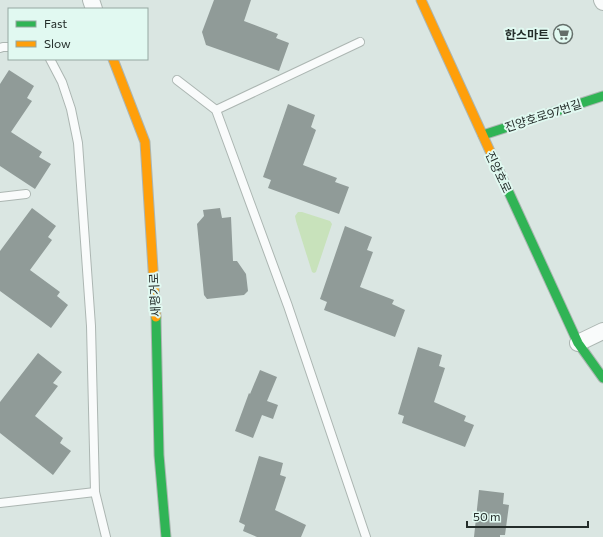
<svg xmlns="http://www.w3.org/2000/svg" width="603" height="537" viewBox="0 0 603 537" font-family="Commissioner,'Noto Sans KR',sans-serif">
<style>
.green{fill:#c8e2bb}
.building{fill:#909b98}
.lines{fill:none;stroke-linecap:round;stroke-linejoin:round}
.lane-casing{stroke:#acb6b2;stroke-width:10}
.street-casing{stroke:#acb6b2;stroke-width:18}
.fast-casing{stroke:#acb6b2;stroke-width:11}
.slow-casing{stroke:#acb6b2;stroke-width:11}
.lane{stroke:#f9fbfb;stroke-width:8}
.street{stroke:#f9fbfb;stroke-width:16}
.fast{stroke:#30b455;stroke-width:9}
.slow{stroke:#ff9f0a;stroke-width:9}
.labels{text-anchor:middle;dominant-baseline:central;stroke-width:4;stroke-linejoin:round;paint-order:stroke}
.poi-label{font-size:12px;font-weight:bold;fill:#242d2a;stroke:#e1f9f1;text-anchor:end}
.street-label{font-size:12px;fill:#242d2a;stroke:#e1f9f1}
</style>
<rect width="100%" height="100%" fill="#dae6e2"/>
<path class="green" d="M298,212H302L330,221L332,224L316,272L314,273L312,272L296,221L295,216Z"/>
<g class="building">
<path d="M214,0H251L244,21L278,34L276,38L289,43L279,71L206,45L202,32Z"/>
<path d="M9,70L34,86L27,98L32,101L11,132L42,152L39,157L51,164L35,189L0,166V84Z"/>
<path d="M288,104L315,115L311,127L316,130L303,165L337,178L335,182L349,187L339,214L268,188L271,180L263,177Z"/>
<path d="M32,208L56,226L48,237L52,240L30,270L60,292L57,296L68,305L51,328L0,291V251Z"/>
<path d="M220,208L222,218L231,217L233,261H237L246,274L248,291L244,295L207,299L204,295L197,224L204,216L203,210Z"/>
<path d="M345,226L372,237L367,250L373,252L360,287L394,300L392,304L405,310L395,337L324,310L327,302L320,299Z"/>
<path d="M418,347L442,355L439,366L445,368L434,402L466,416L464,421L474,425L465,447L402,423L404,416L398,414Z"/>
<path d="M38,353L62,372L53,383L58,386L35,416L63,438L60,443L71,451L53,475L0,433V402Z"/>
<path d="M260,370L277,377L267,401L278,405L273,419L262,415L253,438L235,431L249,393L250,394Z"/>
<path d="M259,456L283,463L280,475L286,477L275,510L306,525L301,537H257L243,531L245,525L239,522Z"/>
<path d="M479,490L504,493L503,504L509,505L505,535H500V537H474Z"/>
</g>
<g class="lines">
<g class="lane-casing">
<g id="lane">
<path d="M0,48L3,47H9"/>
<path d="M50,59L62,82L71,109L78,143L91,326L95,492L106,537"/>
<path d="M177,80L216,110L288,306L366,537"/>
<path d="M216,110L360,42"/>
<path d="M0,197L26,194"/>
<path d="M0,503L95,492"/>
</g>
</g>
<g class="street-casing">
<g id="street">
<path d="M91,0L94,9"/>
<path d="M602,0L603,2"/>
<path d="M578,343L603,331"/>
</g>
</g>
<g class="fast-casing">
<g id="fast">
<path d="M483,135L603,96"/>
<path d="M494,160L578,343L603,378"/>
<path d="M156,317L159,455L166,537"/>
</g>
</g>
<g class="slow-casing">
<g id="slow">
<path d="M421,0L494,160"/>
<path d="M113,59L145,142L156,317"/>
</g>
</g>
<use href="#lane" class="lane"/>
<use href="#street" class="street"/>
<use href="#fast" class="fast"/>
<use href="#slow" class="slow"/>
</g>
<defs>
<g id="supermarket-ring" transform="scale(1)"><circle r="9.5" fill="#e1f9f1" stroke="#646e6a" stroke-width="1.5"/><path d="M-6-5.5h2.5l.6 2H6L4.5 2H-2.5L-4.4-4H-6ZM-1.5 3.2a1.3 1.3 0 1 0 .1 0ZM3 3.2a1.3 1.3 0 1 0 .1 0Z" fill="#646e6a"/></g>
</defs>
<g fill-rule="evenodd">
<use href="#supermarket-ring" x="563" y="34"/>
</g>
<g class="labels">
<g class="poi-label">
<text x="549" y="34">한스마트</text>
</g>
<g class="street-label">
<text transform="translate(543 115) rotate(-18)">진양호로97번길</text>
<text transform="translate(499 172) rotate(65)">진양호로</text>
<text transform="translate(154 295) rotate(-93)">새평거로</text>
</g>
</g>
<rect x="8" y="8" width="140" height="52" fill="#e1f9f1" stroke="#95a7a1"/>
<rect x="16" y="21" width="20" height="6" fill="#30b455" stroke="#95a7a1"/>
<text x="44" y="28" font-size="12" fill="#242d2a">Fast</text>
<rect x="16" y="41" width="20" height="6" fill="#ff9f0a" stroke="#95a7a1"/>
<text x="44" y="48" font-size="12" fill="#242d2a">Slow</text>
<path d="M467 521v6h121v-6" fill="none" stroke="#242d2a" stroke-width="2"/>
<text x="473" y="521" font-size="12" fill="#242d2a" stroke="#e1f9f1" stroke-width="3" paint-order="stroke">50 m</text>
</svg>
